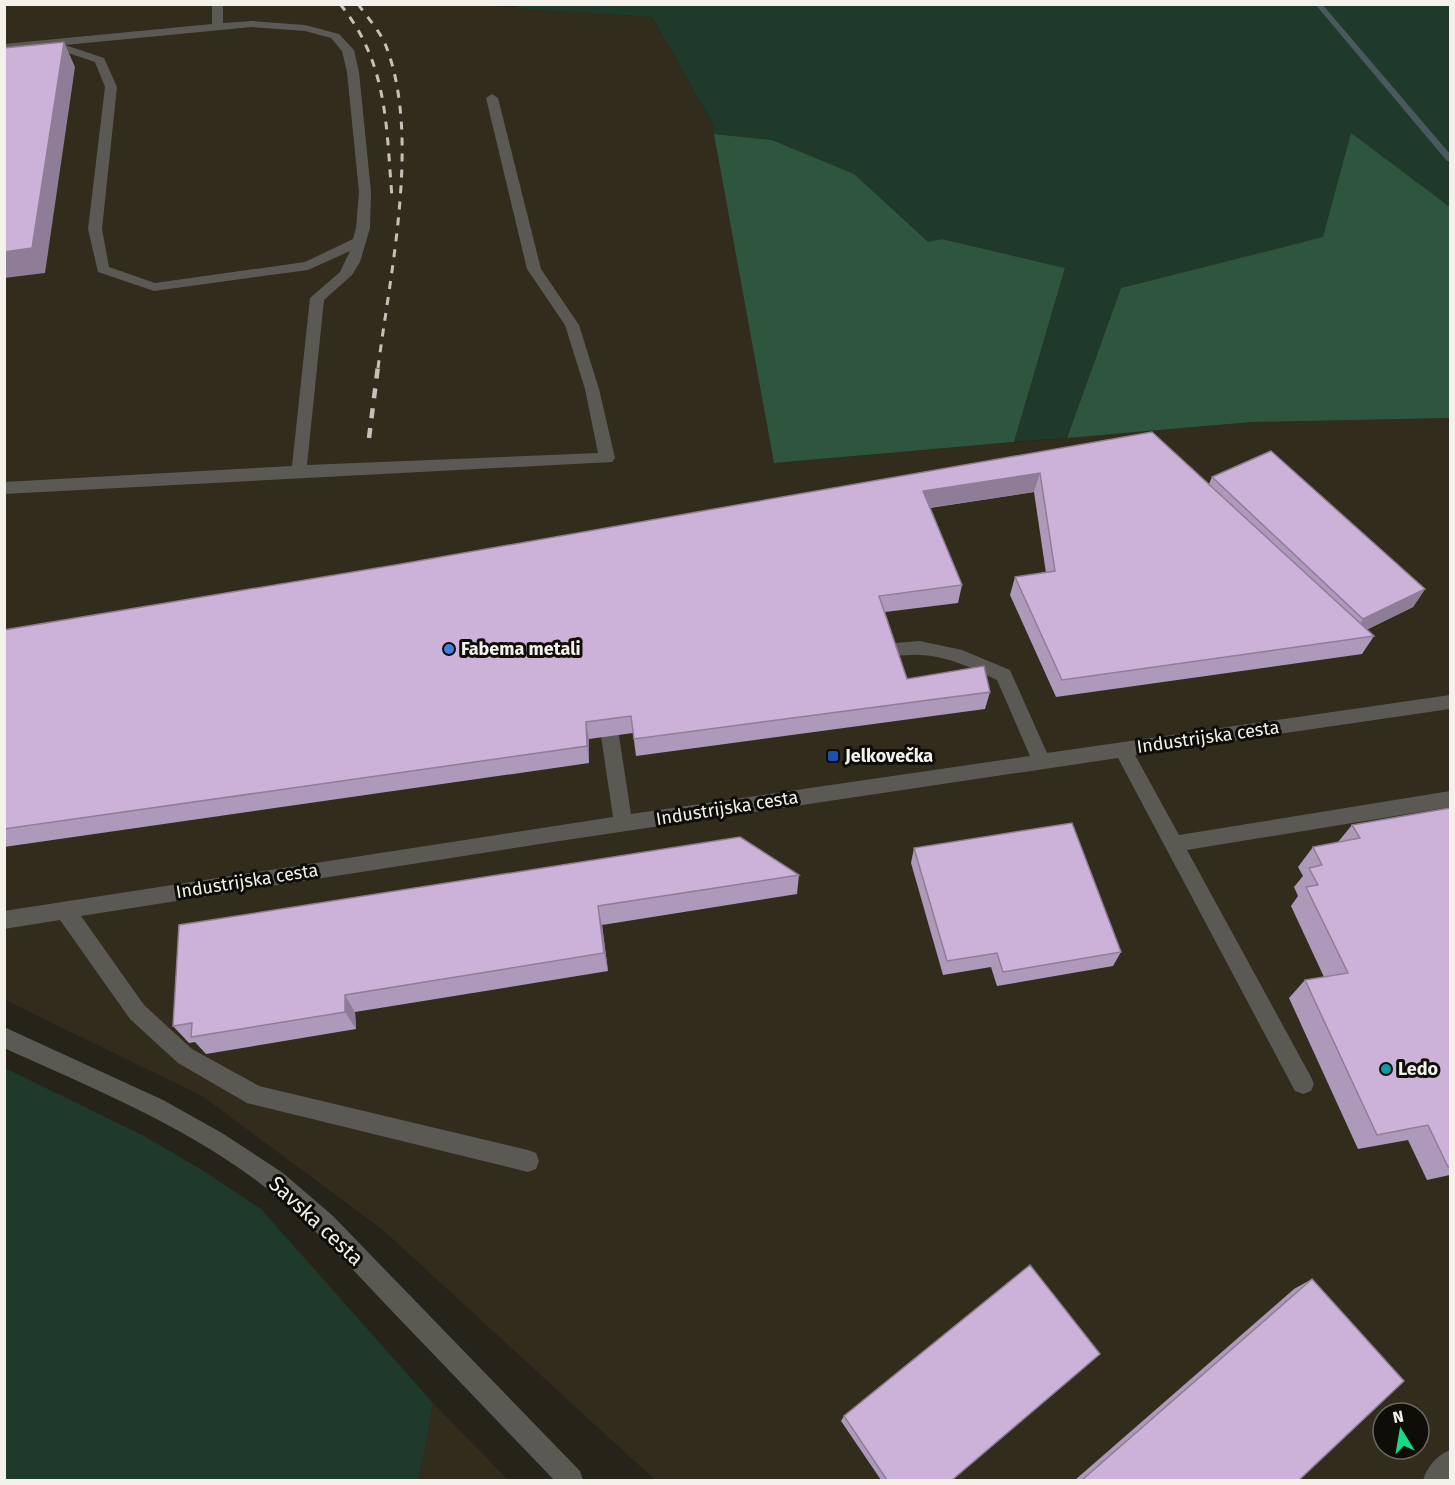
<svg xmlns="http://www.w3.org/2000/svg" width="1455" height="1485" viewBox="0 0 1455 1485" font-family="'Fira Sans',sans-serif">
<style>
.built{fill:#312c1c;fill-rule:evenodd}
.green{fill:#1f392a}
.forest{fill:#2e563e}
.lines{fill:none;stroke-linecap:round;stroke-linejoin:round}
.stream{fill:#49595d;fill-rule:evenodd}
.minor{fill:#5b5954;fill-rule:evenodd}
.rail-far1{stroke:#c4c1ba;stroke-width:3;stroke-dasharray:8 8;stroke-linecap:butt}
.rail{stroke:#c4c1ba;stroke-width:4.5;stroke-dasharray:10 10;stroke-linecap:butt}
.wall{fill:#af99ba}
.shaded-wall{fill:#8f7d97}
.building{fill:#ccb2d8;stroke:#8f7d97;stroke-width:1.5}
.shop-dot{fill:#3f7fe0;stroke:#0e0d08;stroke-width:2}
.transit-dot{fill:#1a4fb4;stroke:#0e0d08;stroke-width:2}
.culture-dot{fill:#0f9aa8;stroke:#0e0d08;stroke-width:2}
.labels{text-anchor:middle;dominant-baseline:central;stroke-width:6;stroke-linejoin:round;paint-order:stroke}
.poi-label{font-size:18px;font-weight:bold;fill:#f3f1ea;stroke:#0e0d08;text-anchor:start}
.street-label{font-size:18px;fill:#f3f1ea;stroke:#0e0d08}
.near-street-label{font-size:21px;fill:#f3f1ea;stroke:#0e0d08}
</style>
<rect width="100%" height="100%" fill="#262319"/>
<g class="built">
<path d="M465,4L652,17L713,124L774,463L1252,422L1450,418V1480H655L383,1230L202,1096L5,1000L4,5ZM1383,1413H1419V1449H1383Z"/>
<path d="M433,1403L508,1480H419Z"/>
</g>
<g class="green">
<path d="M529,4L1450,5V207L1351,134L1324,237L1121,288L1067,438L1014,442L1065,268L942,239L928,243L853,174L772,140L714,134L713,124L652,17L513,8Z"/>
<path d="M5,1068L146,1137L202,1170L261,1209L433,1403L419,1480H5Z"/>
</g>
<g class="forest">
<path d="M1351,133L1450,207V418L1252,422L1067,438L1121,288L1323,237Z"/>
<path d="M714,134L772,140L854,174L928,242L942,239L1065,268L1014,442L774,463Z"/>
</g>
<g class="lines">
<path class="stream" d="M1315,4H1322L1450,154V161H1447Z"/>
<g class="minor">
<path d="M212,4H223V23L252,21L305,25L339,34L354,50L359,72L371,192L370,228L360,262L352,275L324,300L307,465L598,453L585,389L565,325L527,269L486,98L492,94L498,98L541,269L579,325L599,389L615,458L612,462L4,494V482L292,466L310,298L340,272L350,251L308,270L154,291L98,272L88,229L105,87L95,62L47,46L4,50V44L212,24ZM252,27L305,31L331,38L342,51L347,72L359,192L356,228L353,239L305,262L155,283L109,267L102,229L117,87L104,58L65,45Z"/>
<path d="M920,641L962,650L1010,670L1047,753L1450,695V709L1135,755L1179,835L1450,791V807L1187,850L1311,1077L1314,1084L1311,1091L1303,1094L1295,1091L1118,758L546,843L81,916L144,1005L192,1049L259,1086L528,1150L536,1153L539,1161L536,1169L528,1172L247,1103L178,1063L130,1019L60,920L4,929V911L613,817L601,736L604,731L610,729L616,731L619,736L631,814L1030,756L997,680C972,668 948,656 920,655C908,654 894,658 882,654L879,649L882,644Z"/>
<path d="M4,1027L163,1100L222,1133L283,1173L333,1216L580,1471L583,1480H554C500,1424 446,1367 391,1310C348,1265 307,1218 257,1181C181,1124 90,1087 4,1048Z"/>
<path d="M1450,1450V1480H1423C1427,1467 1437,1455 1450,1450Z"/>
</g>
<g class="rail-far1">
<path d="M340,4C388,63 386,125 392,197"/>
<path d="M358,4C367,17 380,31 386,46C421,136 390,273 378,368"/>
</g>
<path class="rail" d="M369,438L378,366"/>
</g>
<g class="wall">
<path d="M1152,432L1209,484L1212,477L1425,589L1413,607L1366,630L1374,636L1362,654L1056,697L1010,595L1015,577L1046,573L1034,492L930,508L962,585L958,603L885,612L907,679L990,692L985,709L636,756L633,733L589,739V763L4,847V630L401,564Z"/>
<path d="M1450,808V1175L1427,1180L1408,1140L1358,1149L1289,998L1305,980L1324,977L1291,906L1298,896L1294,887L1303,876L1298,867L1313,847L1338,842L1352,825Z"/>
<path d="M914,848L1121,952L1113,966L997,986L991,967L943,975L911,863Z"/>
<path d="M799,875L797,894L602,925L608,971L355,1012L356,1029L206,1054L195,1042L189,1043L173,1026L179,925Z"/>
<path d="M1312,1279L1299,1480H1075L1294,1289Z"/>
<path d="M844,1416L952,1480H881L841,1421Z"/>
</g>
<g class="shaded-wall">
<path d="M64,42L75,67L45,273L4,278V252Z"/>
<path d="M1040,473L1034,492L920,509L923,491Z"/>
<path d="M1425,589L1413,607L1352,637L1363,619Z"/>
<path d="M586,722L589,739V763L587,746Z"/>
<path d="M598,906L602,925L608,971L604,953Z"/>
<path d="M345,995L355,1012L356,1029L345,1012Z"/>
</g>
<g class="building">
<path d="M64,42L32,248L4,252V48Z"/>
<path d="M1152,432L1374,636L1062,680L1015,577L1055,571L1040,473L923,491L962,585L879,596L907,679L984,666L990,692L634,739L631,716L586,722L587,746L4,829V630L401,564Z"/>
<path d="M1271,451L1425,589L1363,619L1212,477Z"/>
<path d="M1450,808V1166L1448,1167L1428,1125L1377,1135L1305,980L1348,973L1306,887L1318,885L1309,868L1322,865L1313,847L1360,838L1352,825Z"/>
<path d="M1072,823L1121,952L1003,972L997,953L947,961L914,848Z"/>
<path d="M740,837L799,875L598,906L604,953L345,995V1012L191,1037L192,1023L173,1026L179,925Z"/>
<path d="M1030,1265L1100,1354L952,1480H887L844,1416Z"/>
<path d="M1312,1279L1404,1381L1299,1480H1082Z"/>
</g>
<circle class="shop-dot" cx="449" cy="649" r="6"/>
<rect class="transit-dot" x="827" y="750" width="12" height="12" rx="3"/>
<circle class="culture-dot" cx="1386" cy="1069" r="6"/>
<g class="labels">
<g class="poi-label">
<text x="461" y="649">Fabema metali</text>
<text x="845" y="756">Jelkovečka</text>
<text x="1398" y="1069">Ledo</text>
</g>
<g class="street-label">
<text transform="translate(1208 737) rotate(-8)">Industrijska cesta</text>
<text transform="translate(727 808) rotate(-9)">Industrijska cesta</text>
<text transform="translate(247 881) rotate(-9)">Industrijska cesta</text>
</g>
<g class="near-street-label">
<text transform="translate(316 1221) rotate(43)">Savska cesta</text>
</g>
</g>
<rect width="1455" height="1485" fill="none" stroke="#f3f1ea" stroke-width="12"/>
<g transform="translate(1401 1431) rotate(349)"><circle r="28" fill="#0e0d08" stroke="#6a6862" stroke-width="1.5"/>
<path d="M0-4.5L10 22L0 15L-10 22Z" fill="#19d989"/>
<text y="-9" font-size="16" font-weight="bold" text-anchor="middle" fill="#f3f1ea">N</text>
</g>
</svg>
